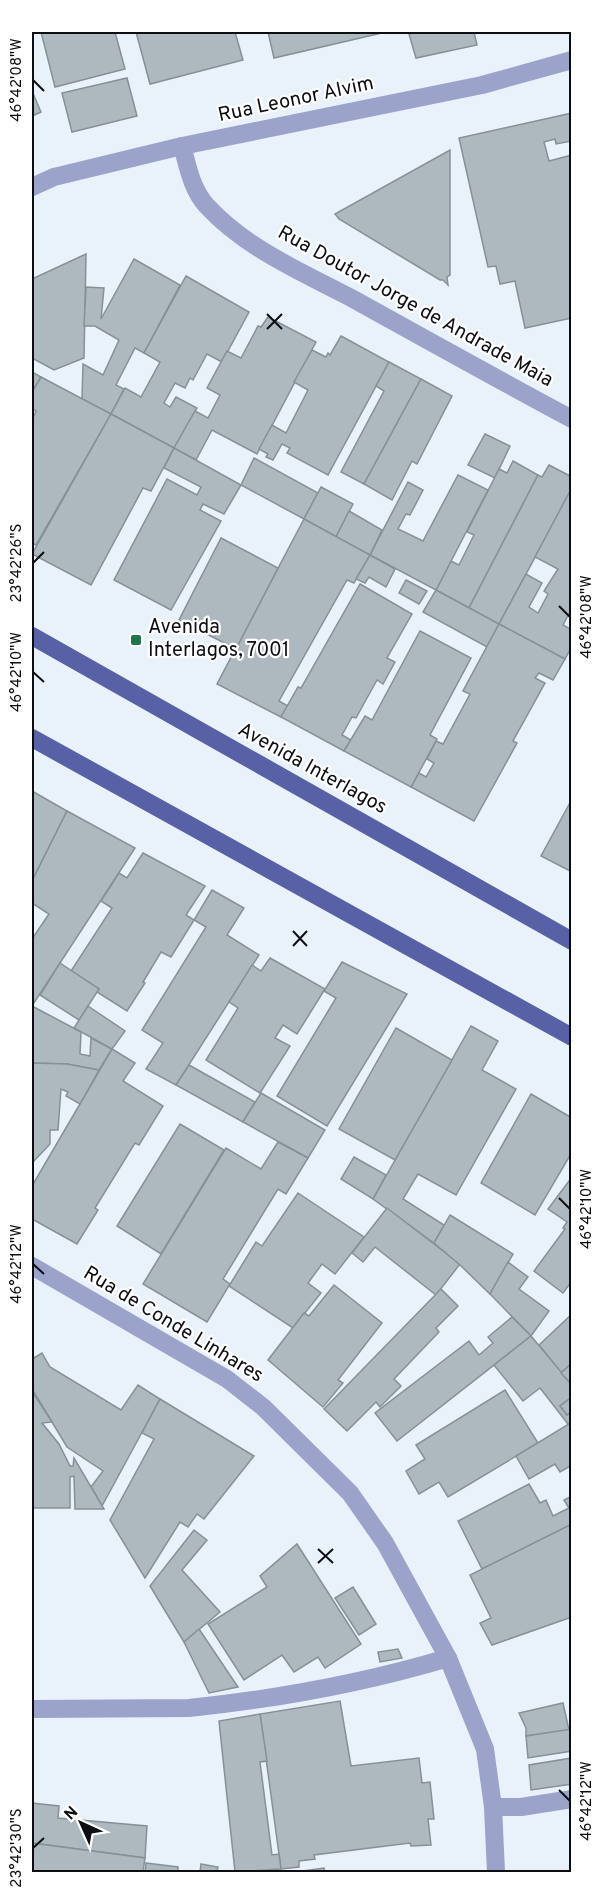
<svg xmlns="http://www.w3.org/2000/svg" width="603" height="1904" viewBox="0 0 603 1904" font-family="Overpass,sans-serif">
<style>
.building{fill:#adb8bf;stroke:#869097;stroke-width:1.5}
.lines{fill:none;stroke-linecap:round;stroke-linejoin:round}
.service{stroke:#9ba3cb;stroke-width:18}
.minor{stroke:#9ba3cb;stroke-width:18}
.primary{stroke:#5861a6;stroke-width:18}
.ticks{fill:none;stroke:#0c0e12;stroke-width:2}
.poi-dot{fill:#1f774a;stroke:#fff;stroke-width:2}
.labels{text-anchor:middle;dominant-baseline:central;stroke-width:4.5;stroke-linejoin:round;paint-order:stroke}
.street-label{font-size:20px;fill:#0c0e12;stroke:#fff}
.poi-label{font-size:20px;fill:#0c0e12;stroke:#fff;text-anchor:start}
.neatline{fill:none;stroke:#0c0e12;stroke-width:2}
.ticks-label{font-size:15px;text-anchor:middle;fill:#0c0e12}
</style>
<rect width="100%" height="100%" fill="#e9f1fb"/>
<g class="building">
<path d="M41,32H115L125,69L55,87Z"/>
<path d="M136,32H235L243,60L150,84Z"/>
<path d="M268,32H386L274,58Z"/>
<path d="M418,32H474L477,45L416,58L409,34Z"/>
<path d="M127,78L137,116L72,132L62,93Z"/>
<path d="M32,91L41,112L32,116Z"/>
<path d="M572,113V141L556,144L555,139L544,142L549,161L572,155V318L525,328L515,281L500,284L496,266L488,267L459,138Z"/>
<path d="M450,150V275L447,277L448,285L443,280H440L339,219L335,214Z"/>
<path d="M86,254L84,358L54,370L32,358V279Z"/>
<path d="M134,259L180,285L144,353L135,348L116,385L124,389L111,414L82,399L83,364L103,375L119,340L95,326H84L86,287L104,288L101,319Z"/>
<path d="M186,276L249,312L222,362L207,354L193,380L190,378L185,388L175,383L164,403L170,407L176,397L197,408L174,448L111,414L125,388L141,397L160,362L144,353Z"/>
<path d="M268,317L316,342L257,454L212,430L196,460L174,448L195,411L208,418L220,395L207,388L227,351L241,358L258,326L261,327Z"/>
<path d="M341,336L389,362L328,475L287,453L290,448L282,444L273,460L266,457L268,454L259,449L272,425L286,433L308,390L294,382L312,350L326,357L328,353L330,355Z"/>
<path d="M389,362L421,379L364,484L341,472L384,391L376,386Z"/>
<path d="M32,372L41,377L32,392Z"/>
<path d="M41,377L111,414L36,545L32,543V420L36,411L32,408V392Z"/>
<path d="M421,379L452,396L417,464L412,461L392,500L364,484Z"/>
<path d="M111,414L174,448L151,491L143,488L91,585L32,554Z"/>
<path d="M485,434L510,446L495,478L468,465Z"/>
<path d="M174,448L241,485L224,514L203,504L200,510L221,521L171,610L114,580L167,479L197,495L201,487L164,468Z"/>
<path d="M254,458L318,493L304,519L241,485Z"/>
<path d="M513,461L538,475L469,608L436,590L451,561L459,565L474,535L467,532L499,469L507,473Z"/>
<path d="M549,465L572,477V489L499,624L469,608L538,475L542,477Z"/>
<path d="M458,475L488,490L436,590L370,555L408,482L423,490L410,515L406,514L398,529L423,541Z"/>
<path d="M321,487L353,504L336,537L304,519Z"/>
<path d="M569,493L572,494V608L563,625L572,630V646L565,659L499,624L526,574L542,583L529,607L538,613L548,594L544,591L558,569L535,557Z"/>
<path d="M349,511L382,530L370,555L336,537Z"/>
<path d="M304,519L370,555L354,583L347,580L279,701L288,706L281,717L217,684Z"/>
<path d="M221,538L278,568L236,649L179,620Z"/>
<path d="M370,555L395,569L386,587L369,577L365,583L356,579Z"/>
<path d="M406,580L427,591L419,604L399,593Z"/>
<path d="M360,584L412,614L387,658L395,662L383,684L377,680L356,718L352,717L342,735L351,740L344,751L281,717L298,687L301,688Z"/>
<path d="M436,590L499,624L487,647L423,612Z"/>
<path d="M499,624L565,659L553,680L539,673L535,678L545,683L513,741L517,743L474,821L411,787L419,773L426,777L434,763L427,759L436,741L443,744L470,694L463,691Z"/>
<path d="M420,631L471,658L430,735L437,739L411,787L344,751L365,716L372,720Z"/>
<path d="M32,791L67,811L32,881Z"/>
<path d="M572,799V872L541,856Z"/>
<path d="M67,811L135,848L32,1006V939L49,914L32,903V881Z"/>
<path d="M143,853L205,886L186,915L194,920L171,957L161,952L143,982L145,983L127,1011L97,992L99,989L71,971L112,908L101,901L119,873L127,878Z"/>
<path d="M212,890L244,908L227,935L259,955L176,1085L146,1069L163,1043L142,1030L206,927L194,920Z"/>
<path d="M270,958L325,989L297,1034L283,1025L275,1038L290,1046L260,1093L206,1060L238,1008L229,1002L252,965L261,971Z"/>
<path d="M342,962L407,994L327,1126L277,1096L336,998L324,991Z"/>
<path d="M60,963L99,989L79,1020L40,995Z"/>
<path d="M32,1006L81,1032L80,1054L90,1056L91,1038L112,1049L99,1070L67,1064L32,1063Z"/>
<path d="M88,1006L125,1031L112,1049L74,1028Z"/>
<path d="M471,1026L498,1041L482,1070L516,1089L456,1195L418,1174L403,1199L444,1225L434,1243L373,1199Z"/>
<path d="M396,1028L452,1060L395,1160L339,1129Z"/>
<path d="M112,1049L135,1063L123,1081L163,1106L139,1145L135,1143L95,1208L98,1210L77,1244L32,1219V1186Z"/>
<path d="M32,1063L67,1064L99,1070L80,1104L66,1096L68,1092L61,1089L58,1130H50V1144L34,1161H32Z"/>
<path d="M189,1065L255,1102L243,1122L176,1085Z"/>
<path d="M261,1093L325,1130L308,1158L243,1122Z"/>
<path d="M531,1094L572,1118V1152L535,1215L481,1183Z"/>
<path d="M180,1124L224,1150L161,1254L117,1226Z"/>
<path d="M278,1142L308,1158L286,1194L278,1189L223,1279L230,1284L207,1322L143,1284L226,1148L261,1169Z"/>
<path d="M354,1157L386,1175L373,1199L341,1179Z"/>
<path d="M572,1177V1281L563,1293L534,1271L565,1229L563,1228L567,1222L548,1209Z"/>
<path d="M298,1193L364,1237L335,1274L322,1264L308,1283L321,1293L293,1328L229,1286L256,1242L262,1246Z"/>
<path d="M387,1208L460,1264L436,1295L375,1247L363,1262L352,1253Z"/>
<path d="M450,1215L513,1254L490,1294L460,1265L434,1243Z"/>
<path d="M508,1262L528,1277L519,1289L549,1311L531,1336L490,1294Z"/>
<path d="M334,1285L382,1323L338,1380L343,1383L323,1407L268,1360L304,1313L309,1316Z"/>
<path d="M441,1289L458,1306L436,1328L439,1332L394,1379L401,1386L380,1407L376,1402L347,1431L324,1409Z"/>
<path d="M572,1314V1363L561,1373L539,1345Z"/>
<path d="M512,1317L531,1336L397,1441L375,1413L469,1341L479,1355L493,1343L488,1337Z"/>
<path d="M531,1336L572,1385V1397L560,1406L567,1415L572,1411V1422L568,1424L540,1388L523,1401L494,1365Z"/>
<path d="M42,1353L50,1367L121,1410L138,1385L160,1399L102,1506L91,1487L103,1471L67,1447L32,1389V1359Z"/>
<path d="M572,1363V1385L561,1373Z"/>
<path d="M505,1390L538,1443L448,1497L439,1482L419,1494L406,1471L425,1459L416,1445Z"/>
<path d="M32,1391L52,1422L42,1423L59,1444L70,1466H73L74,1458L104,1509H75L74,1476L70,1477V1508H32Z"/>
<path d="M572,1397V1411L567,1415L560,1406Z"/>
<path d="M160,1399L254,1456L204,1519L197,1514L188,1527L180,1522L145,1578L110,1520L154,1439L142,1433Z"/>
<path d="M572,1422V1465L560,1472L555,1464L529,1479L516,1456Z"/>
<path d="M529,1484L540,1503L546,1500L553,1516L569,1508L564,1500L572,1496V1524L482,1569L458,1521Z"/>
<path d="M572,1524V1617L492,1645L480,1623L491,1618L470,1575Z"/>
<path d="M194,1530L207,1540L182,1570L220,1612L184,1642L150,1586Z"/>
<path d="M297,1544L361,1644L325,1668L318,1657L294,1672L282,1655L244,1680L208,1624L267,1587L260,1576Z"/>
<path d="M353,1587L376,1624L359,1635L335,1598Z"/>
<path d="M199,1629L238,1687L209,1693L184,1642Z"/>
<path d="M398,1649L402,1658L380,1662L378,1652Z"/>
<path d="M340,1701L351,1766L419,1758L422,1783L430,1782L434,1819H428L431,1845L411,1846L410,1843L314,1855L315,1859L299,1861V1867L281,1869L260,1714Z"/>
<path d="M563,1703L569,1730L526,1736V1728L519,1713Z"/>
<path d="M260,1714L267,1761L260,1762L272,1855L279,1854L281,1869L235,1872L219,1721Z"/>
<path d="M572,1729V1751L528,1758L526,1736Z"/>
<path d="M572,1758V1784L531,1790L529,1765Z"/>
<path d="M32,1803L59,1806L58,1818L147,1826L145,1858L32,1843Z"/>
<path d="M32,1843L145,1858L143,1872H32Z"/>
<path d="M146,1863L178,1867V1872H145Z"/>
<path d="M201,1864L218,1867L217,1872H200Z"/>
<path d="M324,1868L325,1872H295Z"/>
</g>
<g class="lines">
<g class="service">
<path d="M32,1709L189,1708C276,1699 364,1683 448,1658"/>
<path d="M493,1807H521L572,1799"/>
</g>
<g class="minor">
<path d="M182,146C188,166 191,188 206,205C246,249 304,273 355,300C427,340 499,380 572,419"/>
<path d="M32,187L54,177L182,146L482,85L572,60"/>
<path d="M32,1266L227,1379L263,1407L350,1493L385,1543L448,1658L485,1749L493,1807L496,1872"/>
</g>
<g class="primary">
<path d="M32,636L572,941"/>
<path d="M32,738L572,1037"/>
</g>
</g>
<path class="ticks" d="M33,80L44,91M267,314L282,329M267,329L282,314M33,563L44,552M559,606L570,617M33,672L44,682M293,931L307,946M293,946L307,931M559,1198L570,1209M33,1264L44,1274M318,1549L333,1563M318,1563L333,1549M559,1790L570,1801M33,1848L44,1838"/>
<rect class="poi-dot" x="130" y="634" width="12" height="12" rx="3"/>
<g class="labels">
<g class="street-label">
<text transform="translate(296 100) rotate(-12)">Rua Leonor Alvim</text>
<text transform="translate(415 307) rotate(29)">Rua Doutor Jorge de Andrade Maia</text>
<text transform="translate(312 769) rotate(29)">Avenida Interlagos</text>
<text transform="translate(173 1325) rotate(31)">Rua de Conde Linhares</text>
</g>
<g class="poi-label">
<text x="148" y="628">Avenida<tspan x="148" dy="23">Interlagos, 7001</tspan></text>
</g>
</g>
<rect width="603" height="1904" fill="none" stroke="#ffffff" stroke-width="66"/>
<g transform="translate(81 1823) rotate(315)" stroke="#ffffff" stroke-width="4.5" paint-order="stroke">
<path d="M0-4.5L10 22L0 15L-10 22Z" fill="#0c0e12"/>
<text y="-9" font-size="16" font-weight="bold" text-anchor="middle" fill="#0c0e12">N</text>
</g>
<rect x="33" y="33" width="537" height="1838" class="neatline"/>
<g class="ticks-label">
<text transform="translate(16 80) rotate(-90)" y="5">46°42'08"W</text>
<text transform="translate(16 563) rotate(-90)" y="5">23°42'26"S</text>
<text transform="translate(586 617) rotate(-90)" y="5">46°42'08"W</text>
<text transform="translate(16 672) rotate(-90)" y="5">46°42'10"W</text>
<text transform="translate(586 1209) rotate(-90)" y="5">46°42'10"W</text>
<text transform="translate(16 1264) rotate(-90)" y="5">46°42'12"W</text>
<text transform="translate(586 1801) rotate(-90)" y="5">46°42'12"W</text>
<text transform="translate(16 1848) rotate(-90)" y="5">23°42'30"S</text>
</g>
</svg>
